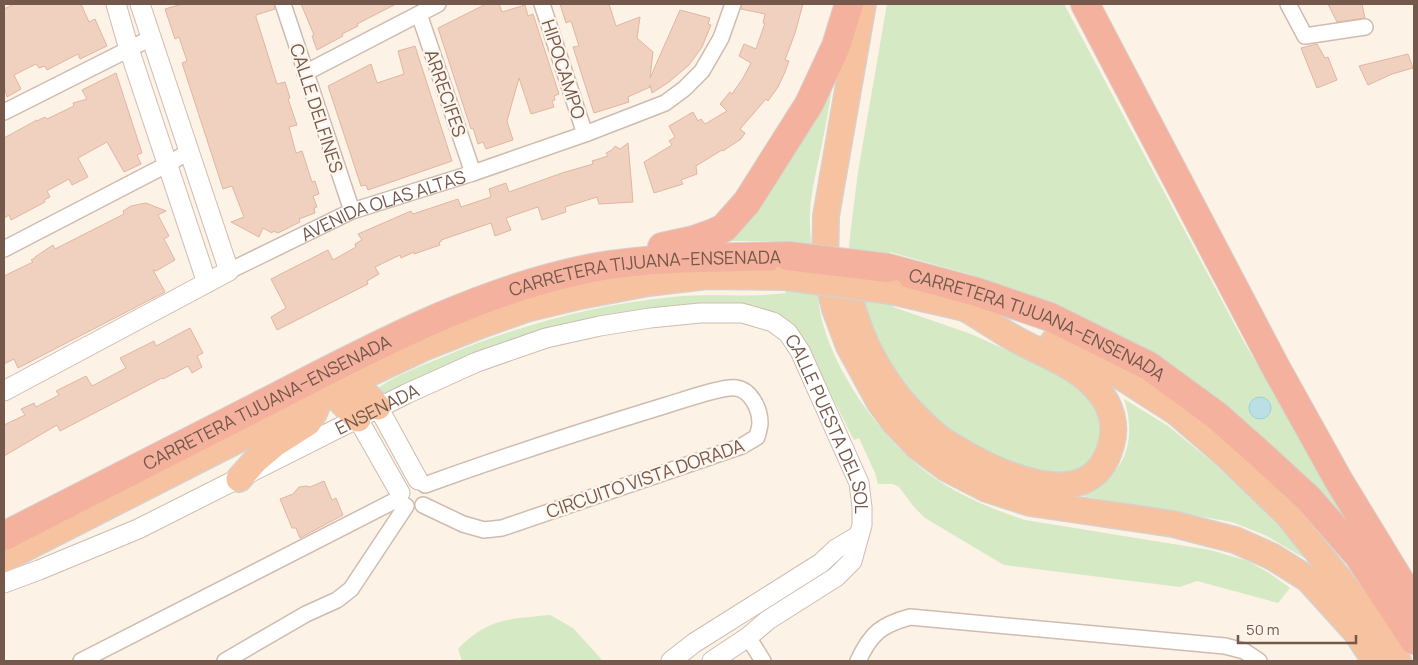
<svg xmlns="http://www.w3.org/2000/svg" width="1418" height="665" viewBox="0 0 1418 665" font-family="Manrope,sans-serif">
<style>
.green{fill:#d4e9c4}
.water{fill:#bae0e5;stroke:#a1d0d6}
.building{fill:#f0d0be;stroke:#e2b69f}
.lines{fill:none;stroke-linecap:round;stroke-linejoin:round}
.minor-casing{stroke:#cfbcaf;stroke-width:18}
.tertiary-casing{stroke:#cfbcaf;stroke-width:21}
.trunk-casing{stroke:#d8d0cd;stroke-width:28}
.motorway-casing{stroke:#d8d0cd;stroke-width:30}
.minor{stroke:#fff;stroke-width:15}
.tertiary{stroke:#fff;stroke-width:19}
.trunk{stroke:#f6c29f;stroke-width:25}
.motorway{stroke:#f4b19e;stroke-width:28}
.trunk-bridge-casing{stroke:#d8d0cd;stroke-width:28;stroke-linecap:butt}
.motorway-bridge-casing{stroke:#d8d0cd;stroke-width:30;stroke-linecap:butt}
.trunk-bridge{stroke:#f6c29f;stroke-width:25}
.motorway-bridge{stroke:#f4b19e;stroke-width:28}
.labels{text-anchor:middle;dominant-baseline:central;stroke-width:4.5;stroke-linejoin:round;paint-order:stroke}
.street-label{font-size:18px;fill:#74584b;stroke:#fef6ec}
</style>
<rect width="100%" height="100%" fill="#fcf2e5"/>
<g class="green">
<path d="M887,4H1064L1245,344L1349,517L1345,519L1231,411L1208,392L1143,351L1052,305L1010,288L969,274L890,252L893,307L971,334L1062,375L1103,409L1099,459L1066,480L966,448L905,391L880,353L857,293L849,248L850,236L858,172Z"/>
<path d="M837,59C832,89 827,119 821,149C817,169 811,191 810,212C809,231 812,250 814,269C816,286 818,304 822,321C838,381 890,450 942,483C968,499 997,511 1025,520L1210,550L1248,561L1269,573L1290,588L1278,603L1197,581L1180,587L1004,565L925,518L914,507L899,487L893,484H878L875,473L859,438L854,440L798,330L791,322L760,308L733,307L641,314L386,401L375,391C388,378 424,365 443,357C517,326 592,305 672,297C710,293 748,298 786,293L780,243L766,241H717Z"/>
<path d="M1124,399L1168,426L1215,464L1292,535L1311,562L1265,535L1232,522L1076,495C1086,489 1097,485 1107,478C1132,460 1133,426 1124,399Z"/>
<path d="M550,615L573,628L603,661H462L458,649C488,618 510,619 550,615Z"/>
</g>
<circle class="water" cx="1260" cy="408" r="11"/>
<g class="building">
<path d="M14,4H81L89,22L95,19L107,46L80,59L78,54L47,70L45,66L39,68L36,64L14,75L21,89L7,97L4,86V9Z"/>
<path d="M182,4H274L275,9L256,15V17L277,84L285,82L290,98L288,99L297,125L289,127L296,153L302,151L312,182L315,181L319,194L313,196L317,207L314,208L315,213L299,219L300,222L278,233L273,231L272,233L263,228L259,237L231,222L244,217L232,186L223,189L182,63L187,61L179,37L175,39L165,9Z"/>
<path d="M301,4H396L357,24L358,26L342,34L343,36L317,50L312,36L314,35Z"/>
<path d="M486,4H499L502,12L525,5L528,16L533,14L559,94L554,96L555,100L552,101L554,107L531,114L519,78L507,121L513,140L486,149L483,142L478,144L473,128L471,129L438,28Z"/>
<path d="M560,4H609L616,26L640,17L637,38L653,52L650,78L680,10L710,18L708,24L711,25L702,47L689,65L669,82L652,93L650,85V87L628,97L629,102L594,113L573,47L579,46L571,21L566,23Z"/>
<path d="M742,4H803L795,33L785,60L789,61L785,72L778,87L768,101L766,99L740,129L745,133L741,139L723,151L722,150L696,166L697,174L681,180L683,184L654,193L644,162L672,145L669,141L675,137L669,126L693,112L698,121L701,119L705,124L727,111L720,104L730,92L732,94L743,78L751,63L739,56L744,44L756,49L765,23H763L765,14L741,9Z"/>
<path d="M1328,4H1362L1365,18L1337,22Z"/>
<path d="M1317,44L1325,58L1328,57L1337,80L1317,88L1301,48Z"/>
<path d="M415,46L452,161L368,190L366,185L361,186L328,86L371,64L377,83L404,74L398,51Z"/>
<path d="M1408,54L1413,68L1392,74L1368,85L1359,66Z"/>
<path d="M116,73L142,153L137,155L141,164L124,172L107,142L78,158L88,177L72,185L69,179L47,191L50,197L44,200L45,202L11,220L9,215L4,218V138L37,120V121L45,117L47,119L74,106L73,103L87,99L82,90Z"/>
<path d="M628,143L633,202L599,204L597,197L565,207L566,212L542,220L538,207L506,218L511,230L495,236L491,223L441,240L442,241L439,242L440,245L414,254V252L401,258L400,255L375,267L379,274L367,281L368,284L277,330L271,317L286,308L271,279L328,250L333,260L356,247L355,244L362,240L358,234L411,211L413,214L458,199L461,207L491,197L489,189L506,183L509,192L562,173L593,164L592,161L608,156L606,153L612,150L615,146L620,149Z"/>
<path d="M146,203L166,211L158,215L169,236L164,239L175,260L156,271L153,270L165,292L18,368L14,359L4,364V276L33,262L31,260L35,258V257L53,245L55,249L124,214L123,211L131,206Z"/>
<path d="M190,328L203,353L197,356L202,367L192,373L188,366L163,379L162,378L60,431L57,425L4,456V425L25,415L21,409L34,403L36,407L59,395L56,391L86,376L92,386L126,368L120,358L154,341L156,346Z"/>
<path d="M324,481L332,500L336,498L343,515L300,538L296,528H292L280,499L293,494L299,487L306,486L310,487Z"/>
</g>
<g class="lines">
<g class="minor-casing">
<g id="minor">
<path d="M283,4L352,211"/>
<path d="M542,4L585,134"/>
<path d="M1288,4L1305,36L1365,27"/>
<path d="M419,14L473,173"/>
<path d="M305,73L438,4"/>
<path d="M4,112L151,38"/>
<path d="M4,249L168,164L190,151"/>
<path id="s1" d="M229,271L352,211L473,173L585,134L665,103L684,89L702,71L721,38L733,4"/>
<path d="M423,505L463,524L484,530L502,528L742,446L757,437C758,433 760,427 760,423C760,409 751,390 736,388C723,386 681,401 667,405C585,430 505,456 425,485"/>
<path d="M748,637L763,661"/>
<path d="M81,661L400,498"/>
<path d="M225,661L306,614L337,600L351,589L406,506"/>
<path d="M858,661C871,633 881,625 910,617L1225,646L1244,651L1259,661"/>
</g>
</g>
<g class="tertiary-casing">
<g id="tertiary">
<path d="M116,4L129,49L207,283"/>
<path d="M4,391L229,271L140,4"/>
<path d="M378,407L418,480"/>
<path d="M358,419L400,493"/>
<path id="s2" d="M4,583L39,570L138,529L406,394L477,362L546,338L600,326L650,318L700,313H742L773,322L788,333L800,351L859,483L862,507V525L852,561L836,577L768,620L748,637L712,661"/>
<path d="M671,661L694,643L821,563L836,549L858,536"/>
</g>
</g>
<g class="trunk-casing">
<g id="trunk">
<path d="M863,4L826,216L825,270L835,309L849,346L880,403L894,422L918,447L946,468L987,489L1030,503L1173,524L1235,540L1271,556L1308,579L1356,632L1375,661"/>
<path d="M842,267V273C848,291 852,309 859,327C868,353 883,377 900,399C910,411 934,436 947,443C989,470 1091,522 1111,445C1117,425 1111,405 1097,389C1075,364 1039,353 1010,336C995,327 980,317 965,308"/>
<path d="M891,291L965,308L981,313"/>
<path d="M1053,342L1100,363L1176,412L1227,456L1287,514L1365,611L1398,661"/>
<path d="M353,381L378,407"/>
<path d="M332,392L358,419"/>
<path d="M239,479L256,460L275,444L308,423L314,413L320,398"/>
<path d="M4,559L353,381L423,348L481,325L526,309L580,296L648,283L707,276L785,277"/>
</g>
</g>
<g class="motorway-casing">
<g id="motorway">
<path d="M1085,4L1275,366L1339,481L1414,604"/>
<path d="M662,247L694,240L711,234L724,228L747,202L809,104L836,46L849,4"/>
<path id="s3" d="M888,268L977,292L1050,317L1149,366L1216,415L1260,454L1308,498L1358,555L1414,640"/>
<path id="s4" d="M4,536C96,489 188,442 280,395C381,343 484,288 597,267C660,256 724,258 788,256"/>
</g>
</g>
<use href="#minor" class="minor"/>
<use href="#tertiary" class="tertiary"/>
<use href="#trunk" class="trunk"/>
<use href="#motorway" class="motorway"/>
<g class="trunk-bridge-casing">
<path id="trunk-bridge" d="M785,277L891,291"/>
</g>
<g class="motorway-bridge-casing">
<path id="motorway-bridge" d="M788,256L888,268"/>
</g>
<use href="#trunk-bridge" class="trunk-bridge"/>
<use href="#motorway-bridge" class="motorway-bridge"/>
</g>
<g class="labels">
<g class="street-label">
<text transform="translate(564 69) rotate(72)">HIPOCAMPO</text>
<text transform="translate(446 93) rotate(71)">ARRECIFES</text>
<text transform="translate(317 108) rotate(72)">CALLE DELFINES</text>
<text stroke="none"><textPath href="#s1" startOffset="168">AVENIDA OLAS ALTAS</textPath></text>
<text stroke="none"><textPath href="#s4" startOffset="700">CARRETERA TIJUANA–ENSENADA</textPath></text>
<text stroke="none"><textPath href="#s3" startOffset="160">CARRETERA TIJUANA–ENSENADA</textPath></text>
<text stroke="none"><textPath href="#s4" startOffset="295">CARRETERA TIJUANA–ENSENADA</textPath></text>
<text stroke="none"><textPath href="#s2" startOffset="412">ENSENADA</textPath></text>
<text stroke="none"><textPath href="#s2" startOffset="945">CALLE PUESTA DEL SOL</textPath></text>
<text transform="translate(645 478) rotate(-19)">CIRCUITO VISTA DORADA</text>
</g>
</g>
<rect width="1418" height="665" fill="none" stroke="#74584b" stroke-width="10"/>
<path d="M1238 635v8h118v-8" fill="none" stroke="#74584b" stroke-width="2.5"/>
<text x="1246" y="635" font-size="15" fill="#74584b" stroke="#fef6ec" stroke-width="4" paint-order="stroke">50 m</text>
</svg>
